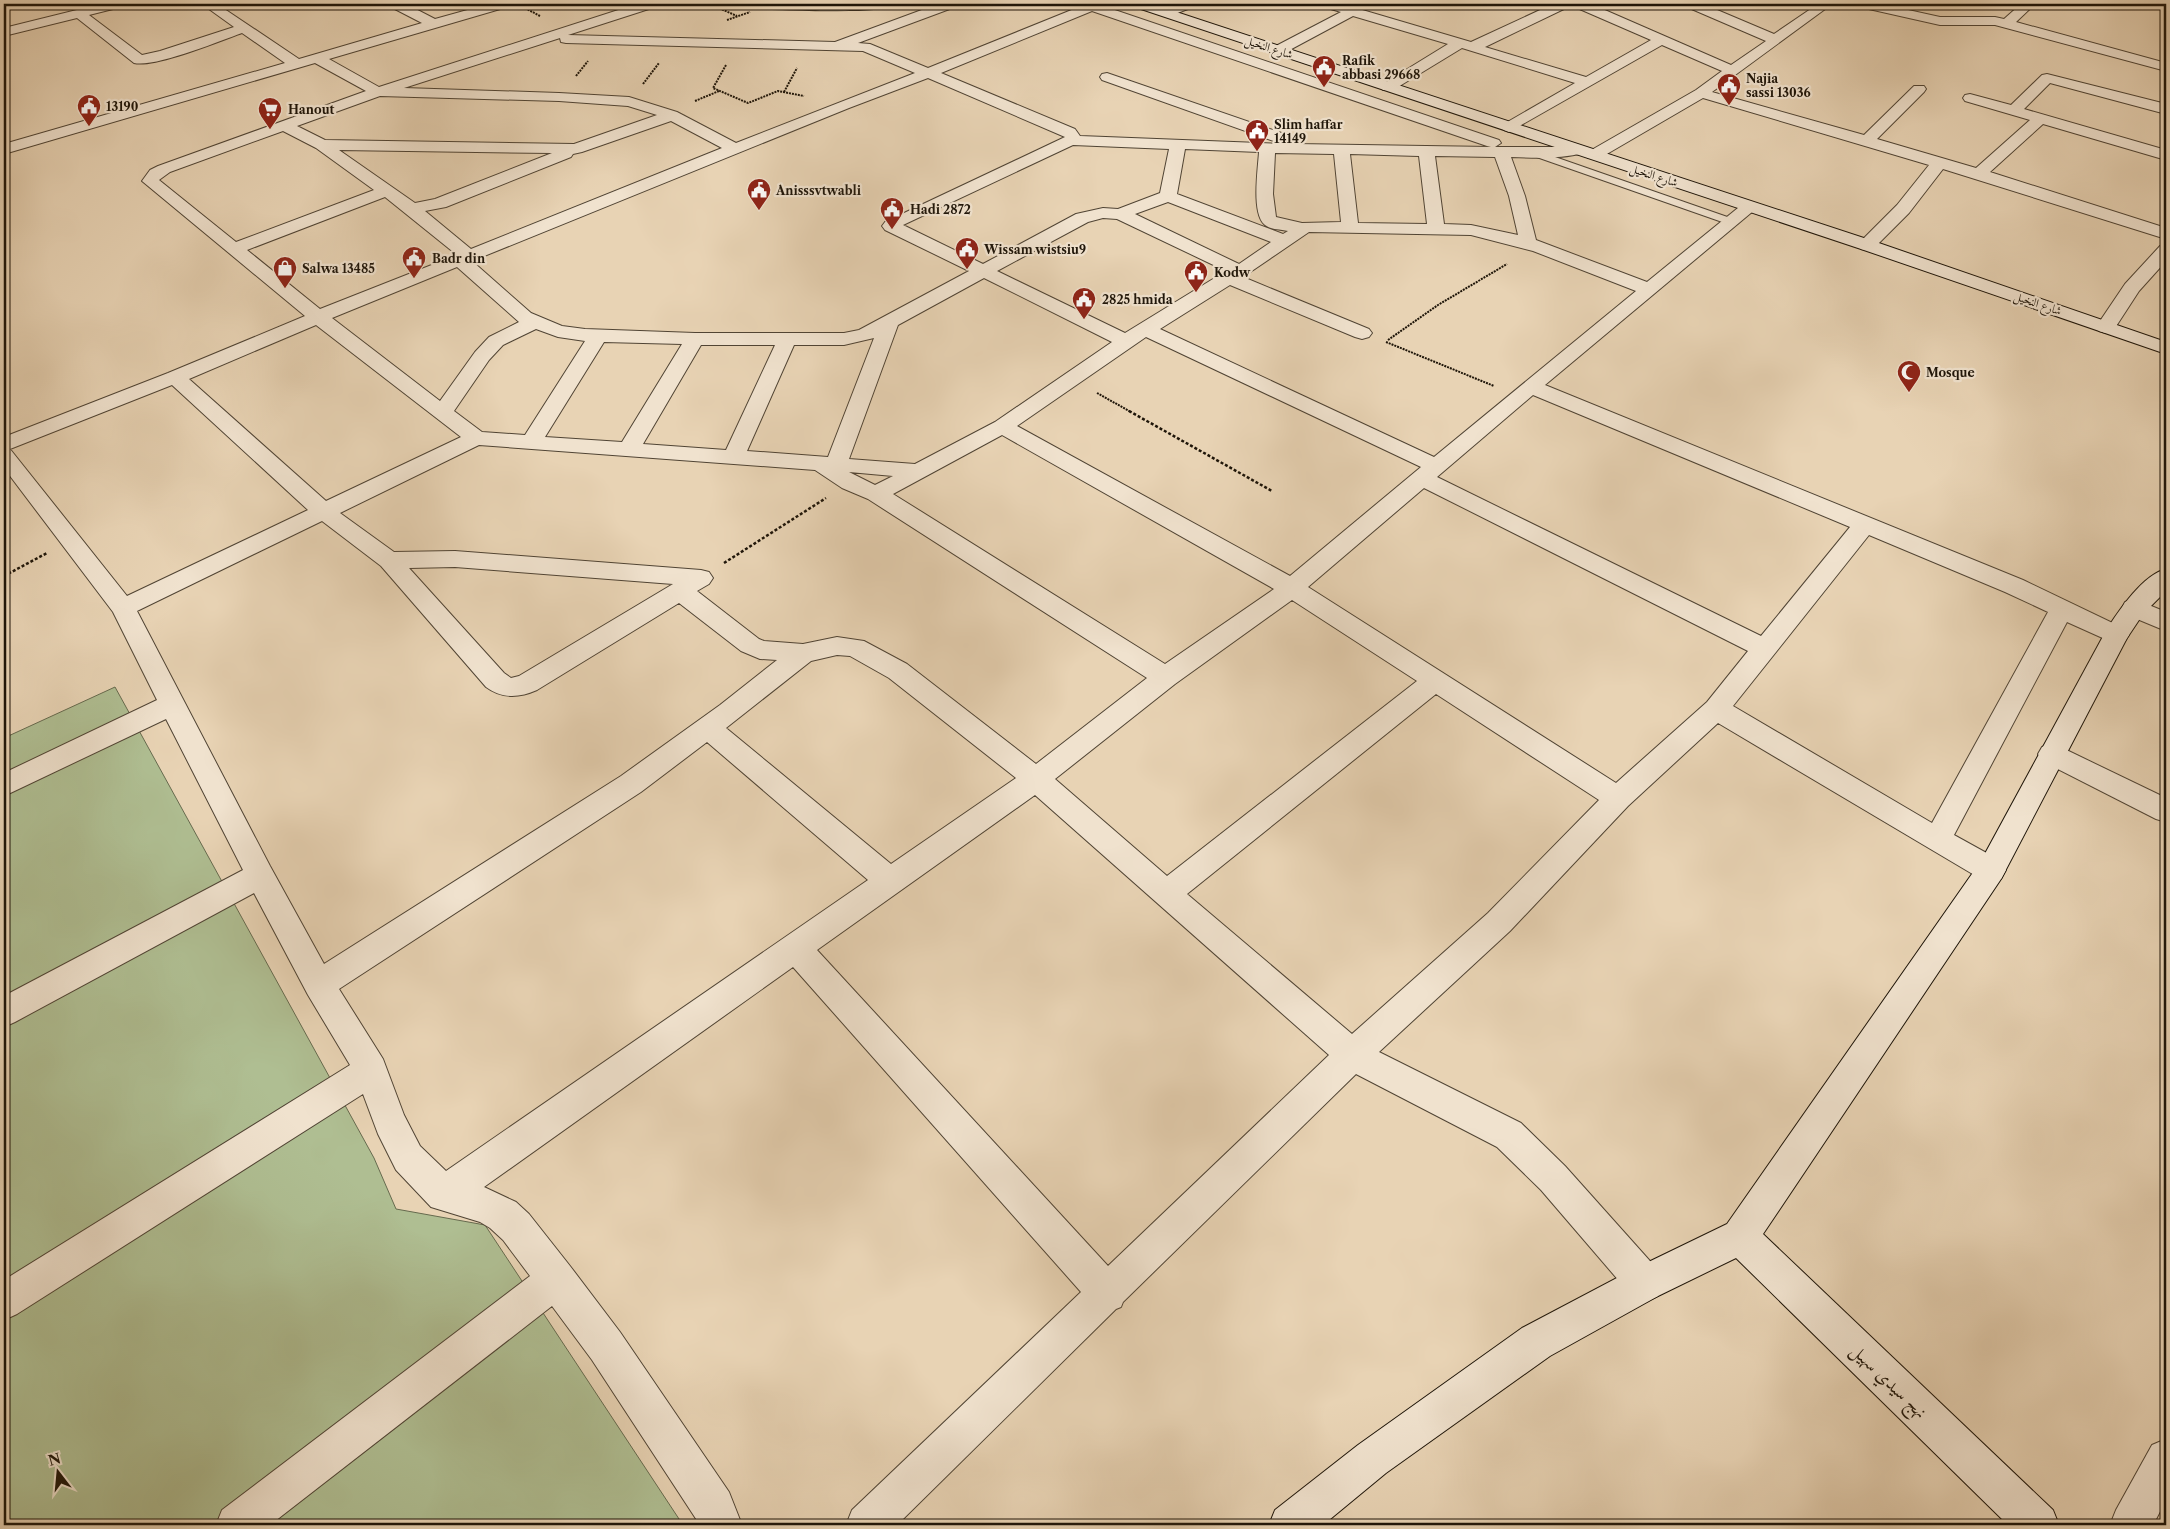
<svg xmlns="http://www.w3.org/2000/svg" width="2170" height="1529" viewBox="0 0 2170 1529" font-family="'Libre Caslon Text',Amiri,serif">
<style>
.green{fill:#afbe92;stroke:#666a4e}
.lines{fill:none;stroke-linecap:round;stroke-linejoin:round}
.lane-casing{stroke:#504434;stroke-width:2}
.street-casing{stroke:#504434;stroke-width:2}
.secondary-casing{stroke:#1e1509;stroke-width:2}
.path-far1{stroke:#1e1509;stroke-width:2;stroke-dasharray:2 1;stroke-linecap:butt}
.path{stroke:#1e1509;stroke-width:2.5;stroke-dasharray:3 2;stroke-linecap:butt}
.lane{fill:#f0e2ce;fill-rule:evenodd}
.street{fill:#f0e2ce;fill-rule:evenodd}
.secondary{fill:#f0e2ce;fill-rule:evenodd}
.labels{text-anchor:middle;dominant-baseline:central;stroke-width:4.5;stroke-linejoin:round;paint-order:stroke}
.far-street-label{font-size:12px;fill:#1e1509;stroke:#f0e2ce}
.far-poi-label{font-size:12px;font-weight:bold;fill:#1e1509;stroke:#f0e2ce;text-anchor:start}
.near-street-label{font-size:18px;fill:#1e1509;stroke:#f0e2ce}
</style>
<rect width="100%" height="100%" fill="#e8d3b4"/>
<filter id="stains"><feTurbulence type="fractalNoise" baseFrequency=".004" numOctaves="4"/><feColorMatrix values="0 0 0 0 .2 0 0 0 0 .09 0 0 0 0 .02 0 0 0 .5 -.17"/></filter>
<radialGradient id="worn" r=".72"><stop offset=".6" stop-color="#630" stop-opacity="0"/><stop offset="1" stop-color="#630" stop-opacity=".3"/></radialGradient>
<path class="green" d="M115,687L374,1158L396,1209L485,1225L683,1525H4V738Z"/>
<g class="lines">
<g class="lane-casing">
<path id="lane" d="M1532,149L1736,220L1738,222L1736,224H1728L1528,154L1527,152L1528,150Z"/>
</g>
<g class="street-casing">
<g id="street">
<path d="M101,4H122L121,7L89,15L142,55L160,51L234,27L202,4H217L299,59L422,23L391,7L390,4H406L435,19L489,4H509L507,7L329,59L379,87L637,4H657L655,7L568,35L835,42L938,4H956L955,7L858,43L870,44L928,68L1079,7L1078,4H1104L1103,6L1499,140L1501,143L1495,147H1584L1586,150L1584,153C1560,159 1535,158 1511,157L1525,196L1536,240L1647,282L1744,203H1756L1758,207L1545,385L2023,580L2125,629L2129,635L2125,641L2116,644L2067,622L1954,835L2001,861L2006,870L2001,879L1991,882L1981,879L1718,723L1628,806L1510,931L1379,1052L1521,1123L1565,1166L1658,1270L1664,1283L1658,1296L1645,1302L1632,1296L1541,1190L1497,1147L1356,1074L1123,1302L1121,1307L1116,1309L897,1525H846L852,1510L1081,1292L793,967L484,1187L516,1202L529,1214L570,1266L620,1332L729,1492L742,1525H700L592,1360L552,1306L270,1525H216L222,1510L530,1276L503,1240L490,1228L480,1222L431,1207L396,1170L378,1134L363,1094L17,1314L4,1320V1280L350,1065L308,995L254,893L15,1022L4,1027V996L243,870L166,719L4,796V773L157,700L113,612L4,468V437L168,373L305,316L142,181L150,170L158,166L366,91L315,63L4,154V144L285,63L242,33C220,41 154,68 134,63L77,18L4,36V28ZM1092,11L1487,146L1491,147L1296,144L1298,141L1296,138L1107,73L1102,74L1100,77L1102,80L1282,144L1080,136L1075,129L941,73ZM560,38L561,42L566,43L863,51L915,73L736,143L677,112L629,97L559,93L404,88ZM928,78L1065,137L885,222L882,226L885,230L969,271L859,330L844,333H695L585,329L562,326L531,313L472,261L849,108ZM380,96L559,101L628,106L657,115L574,144L325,140L297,126ZM671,121L722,148L471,249L425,211L446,207L571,157L573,154L582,152ZM283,131L316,148L374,190L236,242L159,180L170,172ZM1073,145L1169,149L1160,193L1118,209L1103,208L1076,214L983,264L903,225ZM1185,149L1259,152C1258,169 1251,214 1265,225C1271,230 1281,229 1288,231L1283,234L1177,194ZM339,150L552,153L435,199L415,203ZM1275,153L1334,154L1341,222L1302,223L1276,217L1273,194ZM1350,154L1419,156L1427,224L1358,223ZM1435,156L1495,157L1509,196L1518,235L1471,225L1444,224ZM385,197L457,255L320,309L247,250ZM1168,202L1271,242L1239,264L1135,214ZM1103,218L1117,219L1226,271L1125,333L997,271L1088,222ZM1309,232L1471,235L1533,251L1636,291L1434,457L1160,329L1230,285L1355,337L1362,339L1369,337L1372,333L1369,329L1243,277ZM457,267L519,322L489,337L475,352L440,401L332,318ZM984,278L1112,342L995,422L915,464L849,459L898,325ZM316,325L461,437L326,501L189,379ZM536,329L558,337L585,341L525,435L482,432L454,411L489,360L503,345ZM1146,337L1421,467L1290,576L1017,426ZM874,338L828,457L747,451L794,345H844ZM604,342L682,344L622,442L545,437ZM701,345H775L726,450L643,444ZM172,385L308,510L127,596L10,449ZM1533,395L1850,527L1761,636L1437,477ZM1002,435L1274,589L1165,664L893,494ZM479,445L815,470L842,488L868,499L1147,678L1036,764L907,664L864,641L837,637L803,644L764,641L759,639L697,591L709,584L713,578L709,572L701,570L455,551L394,552L340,513ZM849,472L893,476L875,485ZM1424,488L1748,651L1707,702L1616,783L1308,587ZM322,521L381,566L486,687C502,699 519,698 537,690L679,603L741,651L760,659L777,660L720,705L621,776L324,964L270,866L137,611ZM1869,535L2005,592L2048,612L1932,823L1733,706ZM455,567L673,584L519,676L511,678L504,673L409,568ZM1292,600L1417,681L1167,876L1055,779L1175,684ZM837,655L850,656L889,678L1016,778L891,864L726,728L811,661ZM1436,694L1599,800L1488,913L1352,1034L1187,894ZM707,742L868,880L446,1171L420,1146L404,1115L383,1059L339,989L641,792ZM1035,795L1329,1055L1108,1266L817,950Z"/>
<path d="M766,4H892C883,14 790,9 772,9L767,8Z"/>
<path d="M1177,4H1195L1193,7L1167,17L1160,13L1162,10Z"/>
<path d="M1323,4H1342L1471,42L1553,4H1569L1568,7L1485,47L1586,77L1651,40L1575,7L1574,4H1591L1731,65L1766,41L1687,7L1686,4H1703L1774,34L1818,4H1832L1712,92L1864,135L1914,86H1924L1926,89L1924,92L1877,139L1976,168L2030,120L1965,101L1963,98L1965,95L1970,94L2011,105L2042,75L2047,74L2166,104V114L2050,83L2024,109L2166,150V160L2043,124L1990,172L2166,228V239L1943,169L1909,213L1873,249L1867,250L1861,249L1858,245L1861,241L1897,205L1929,165L1703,98L1600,158H1588L1586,155L1588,152L1696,90L1722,71L1662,45L1509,132L1504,130L1501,127L1504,124L1575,83L1462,48L1393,90H1383L1381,87L1383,84L1448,44L1353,16L1284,53H1274L1272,50L1274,47L1341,12L1324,7Z"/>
<path d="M1858,4H1881L1940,17H1995L2004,19L2021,4H2035L2016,22L2166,63V71L1995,25H1940L1860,7Z"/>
<path d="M2166,245V261L2139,291L2113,331L2106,333L2099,331L2096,327L2125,284L2160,246Z"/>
<path d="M2134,599L2166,612V631L2125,614L2122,608L2125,602Z"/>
<path d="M2052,743L2166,798V822L2156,819L2042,761L2038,754L2042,747Z"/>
<path d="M2166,1439V1500L2153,1525H2110L2116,1510L2152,1445Z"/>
</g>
</g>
<g class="secondary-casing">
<g id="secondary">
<path d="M1134,4H1152L1873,241L2166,342V354L1861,249L1135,7Z"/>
<path d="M2166,569V591L2143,614L2127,638L2001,879L1763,1234L2053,1510L2059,1525H2008L1736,1258L1658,1296L1550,1356L1386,1473L1323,1525H1269L1275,1510L1358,1445L1522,1328L1632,1270L1727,1224L1981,861L2107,629C2120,609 2143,575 2166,569Z"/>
</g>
</g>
<g class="path-far1">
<path d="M702,4L712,5L737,16"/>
<path d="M525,8L540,16"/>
<path d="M727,20L750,12"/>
<path d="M726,65L713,88L748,103L778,91L804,96"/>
<path d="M576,76L588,61"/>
<path d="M643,84L659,63"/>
<path d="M784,92L797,68"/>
<path d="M695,101L719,91"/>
<path d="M1388,340L1438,305L1507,264"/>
<path d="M1386,342L1494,386"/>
<path d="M1097,393L1131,412"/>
</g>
<g class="path">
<path d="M1129,411L1272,491"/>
<path d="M724,563L826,498"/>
<path d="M4,576L47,553"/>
</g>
<use href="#lane" class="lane"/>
<use href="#street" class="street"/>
<use href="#secondary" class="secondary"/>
</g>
<defs>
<g id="civic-pin" transform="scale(1.25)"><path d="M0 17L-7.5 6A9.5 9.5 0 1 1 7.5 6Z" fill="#8f2418" stroke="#f0e2ce"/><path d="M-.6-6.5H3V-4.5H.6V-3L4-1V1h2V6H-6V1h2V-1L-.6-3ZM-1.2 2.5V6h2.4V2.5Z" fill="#fff"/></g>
<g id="supermarket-pin" transform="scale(1.25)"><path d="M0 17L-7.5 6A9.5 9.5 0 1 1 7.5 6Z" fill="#8f2418" stroke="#f0e2ce"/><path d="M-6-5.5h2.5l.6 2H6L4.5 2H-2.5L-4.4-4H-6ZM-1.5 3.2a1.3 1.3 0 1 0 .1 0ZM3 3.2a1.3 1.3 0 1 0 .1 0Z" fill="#fff"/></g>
<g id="shop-pin" transform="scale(1.25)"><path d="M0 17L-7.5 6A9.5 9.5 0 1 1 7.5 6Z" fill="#8f2418" stroke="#f0e2ce"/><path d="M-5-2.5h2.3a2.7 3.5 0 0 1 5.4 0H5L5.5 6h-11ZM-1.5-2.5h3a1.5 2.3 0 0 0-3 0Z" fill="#fff"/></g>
<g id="mosque-pin" transform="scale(1.25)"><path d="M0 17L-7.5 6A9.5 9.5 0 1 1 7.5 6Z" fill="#8f2418" stroke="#f0e2ce"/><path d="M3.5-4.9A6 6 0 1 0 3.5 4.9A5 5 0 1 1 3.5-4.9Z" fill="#fff"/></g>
</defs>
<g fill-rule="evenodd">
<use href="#civic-pin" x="1324" y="67"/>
<use href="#civic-pin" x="1729" y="85"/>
<use href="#civic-pin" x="89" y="106"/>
<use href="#supermarket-pin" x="270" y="109"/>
<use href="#civic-pin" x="1257" y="131"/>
<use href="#civic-pin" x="759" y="190"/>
<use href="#civic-pin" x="892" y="209"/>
<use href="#civic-pin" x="967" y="249"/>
<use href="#civic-pin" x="414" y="258"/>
<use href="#shop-pin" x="285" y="268"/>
<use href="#civic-pin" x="1196" y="272"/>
<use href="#civic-pin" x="1084" y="299"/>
<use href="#mosque-pin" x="1909" y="372"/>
</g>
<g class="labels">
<g class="far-street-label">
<text transform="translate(1269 47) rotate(18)">شارع النخيل</text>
<text transform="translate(1654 175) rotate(18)">شارع النخيل</text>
<text transform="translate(2038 303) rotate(19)">شارع النخيل</text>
</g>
<g class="far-poi-label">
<text x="1342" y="60">Rafik<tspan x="1342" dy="14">abbasi 29668</tspan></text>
<text x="1746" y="78">Najia<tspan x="1746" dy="14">sassi 13036</tspan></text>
<text x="106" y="106">13190</text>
<text x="288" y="109">Hanout</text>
<text x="1274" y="124">Slim haffar<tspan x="1274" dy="14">14149</tspan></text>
<text x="776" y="190">Anisssvtwabli</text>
<text x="910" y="209">Hadi 2872</text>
<text x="984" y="249">Wissam wistsiu9</text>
<text x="432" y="258">Badr din</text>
<text x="302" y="268">Salwa 13485</text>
<text x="1214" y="272">Kodw</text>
<text x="1102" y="299">2825 hmida</text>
<text x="1926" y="372">Mosque</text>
</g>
<g class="near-street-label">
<text transform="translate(1889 1381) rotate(44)">نهج سيدي سهيل</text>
</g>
</g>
<rect width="2170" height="1529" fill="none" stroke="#e8d3b4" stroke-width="20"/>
<rect x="5" y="5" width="2160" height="1519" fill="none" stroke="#1e1509" stroke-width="2.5"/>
<rect x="10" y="10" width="2150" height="1509" fill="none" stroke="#1e1509"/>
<g transform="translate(58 1472) rotate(344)" stroke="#f0e2ce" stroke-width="4" paint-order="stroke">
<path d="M0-4L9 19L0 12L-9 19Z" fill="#1e1509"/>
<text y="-8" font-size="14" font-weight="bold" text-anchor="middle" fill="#1e1509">N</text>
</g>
<rect width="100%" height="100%" filter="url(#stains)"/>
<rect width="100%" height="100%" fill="url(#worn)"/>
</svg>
